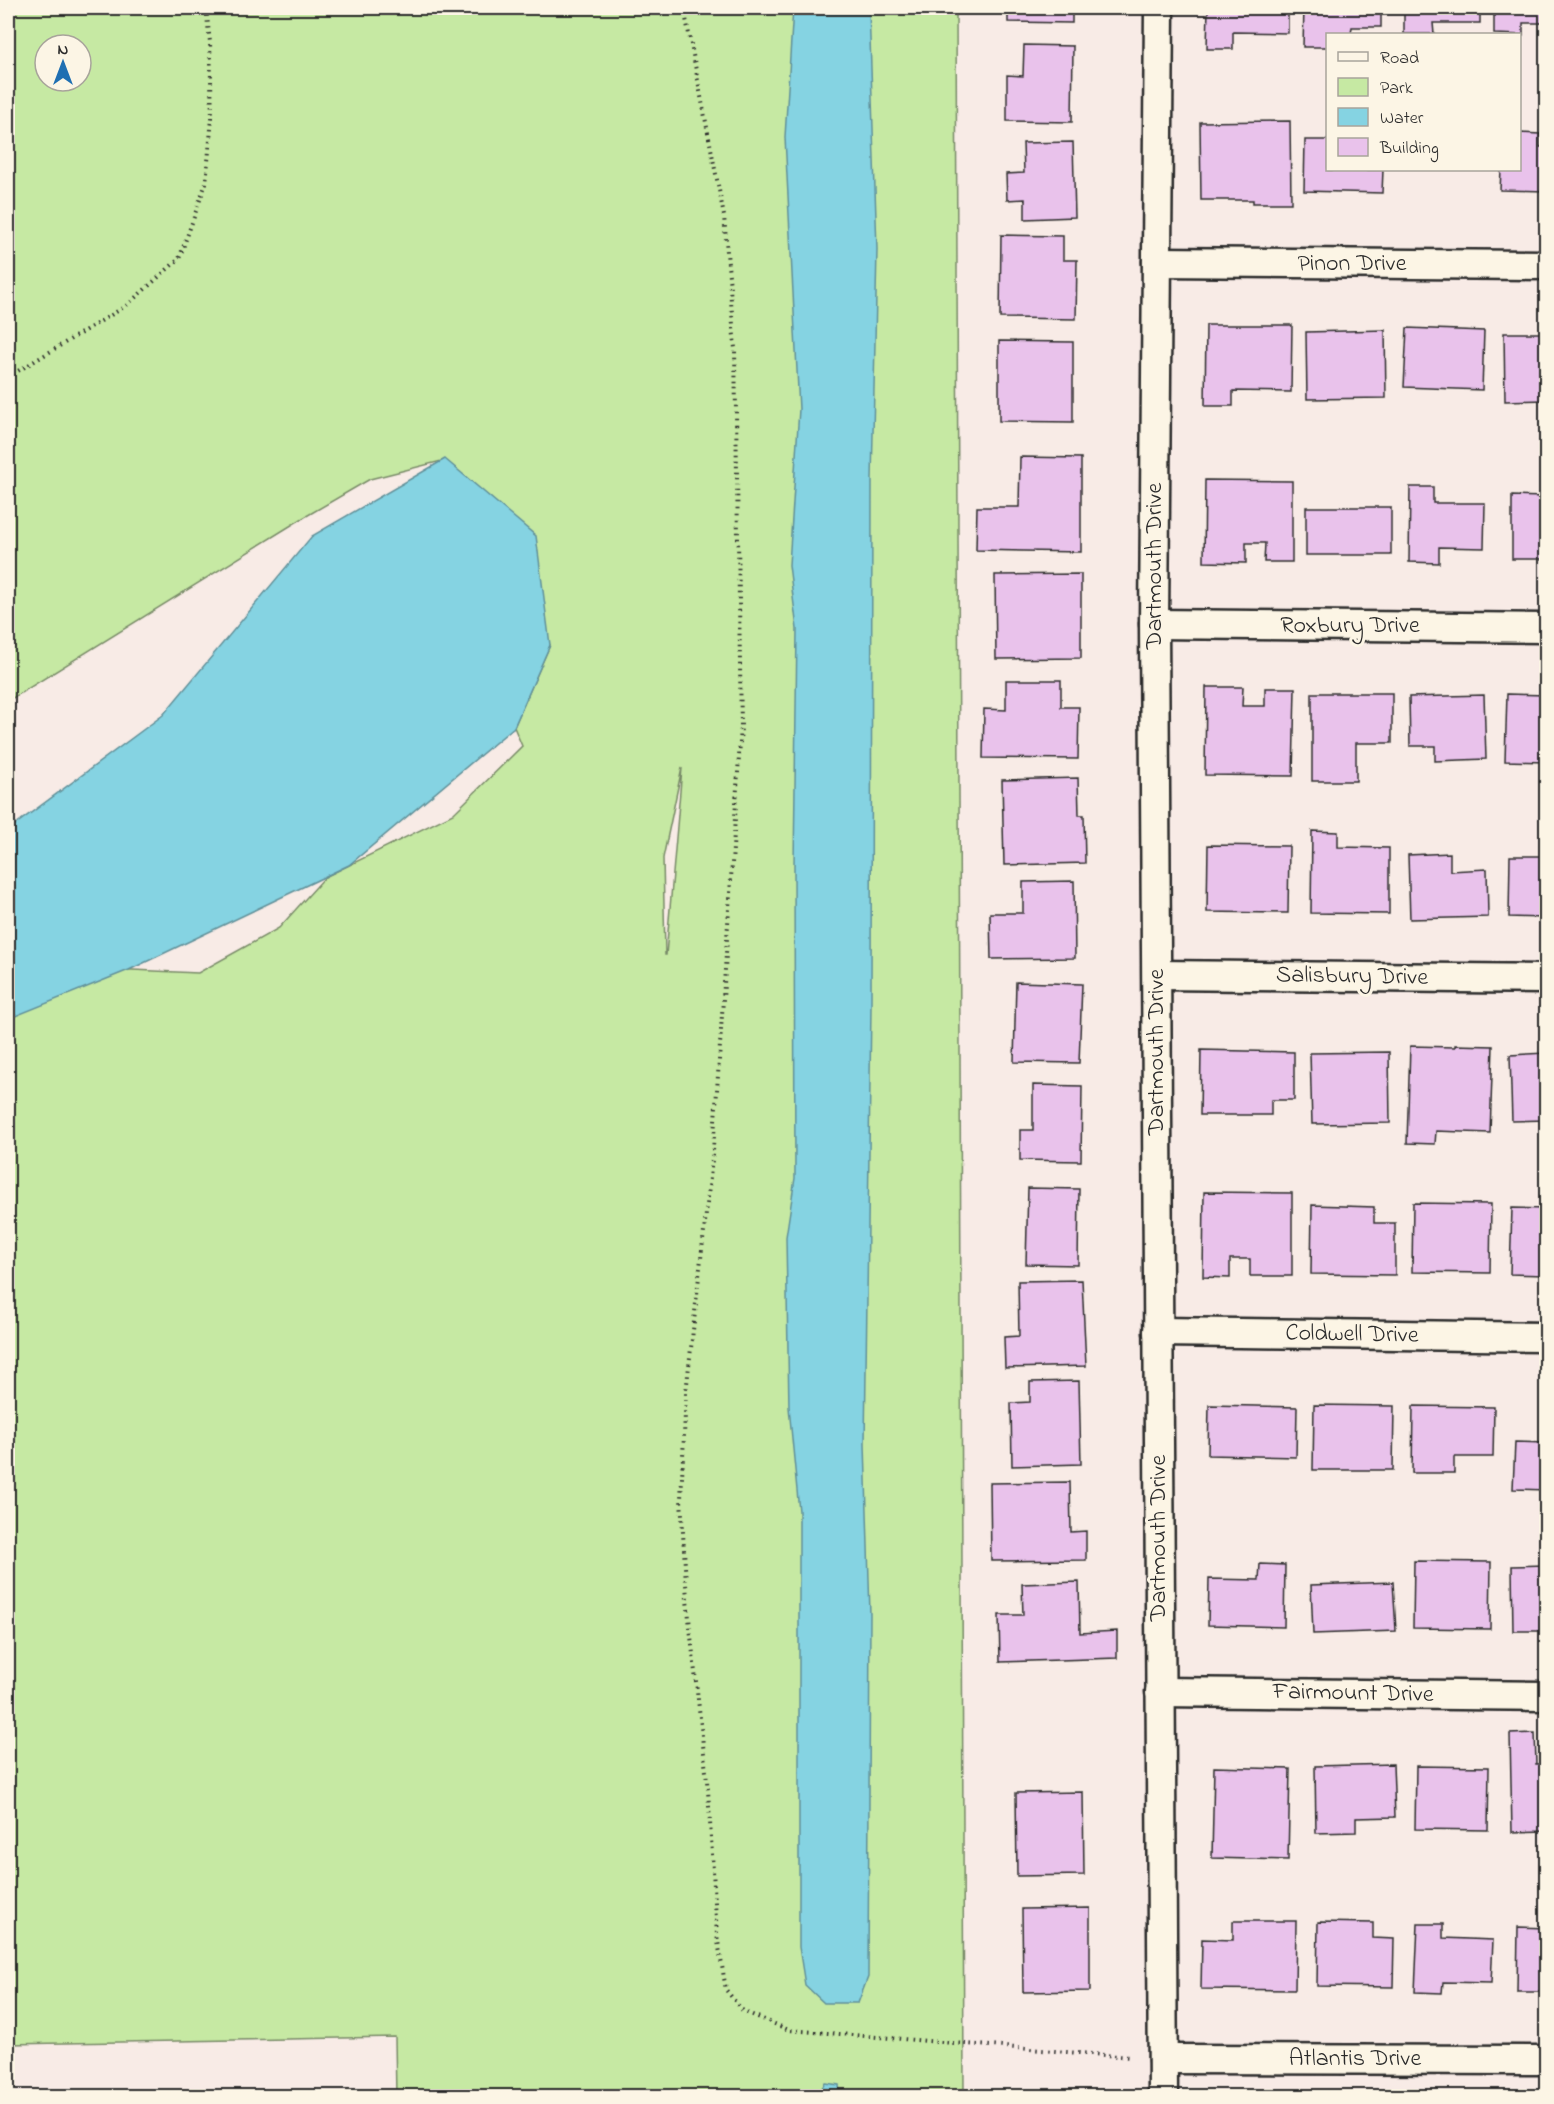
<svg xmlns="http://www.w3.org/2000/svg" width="1554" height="2104" viewBox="0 0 1554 2104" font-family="'Indie Flower',sans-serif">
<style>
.green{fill:#c6e9a3;stroke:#788a67;stroke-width:1.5;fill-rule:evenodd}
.water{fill:#85d3e2;stroke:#619099;stroke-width:1.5}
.building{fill:#e9c2eb;stroke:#2b2b2b;stroke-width:1.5}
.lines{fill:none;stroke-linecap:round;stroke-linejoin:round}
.minor-casing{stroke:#2b2b2b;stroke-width:33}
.path{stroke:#2b2b2b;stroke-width:4;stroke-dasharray:1.5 4.5;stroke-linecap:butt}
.minor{stroke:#fcf5e5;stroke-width:28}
.labels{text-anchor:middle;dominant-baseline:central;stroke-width:6;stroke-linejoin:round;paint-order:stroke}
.street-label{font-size:24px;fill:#2b2b2b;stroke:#fcf5e5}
</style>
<rect width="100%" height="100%" fill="#f8ebe6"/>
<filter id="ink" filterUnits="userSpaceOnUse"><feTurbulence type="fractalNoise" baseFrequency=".0167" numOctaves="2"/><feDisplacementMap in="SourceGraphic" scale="12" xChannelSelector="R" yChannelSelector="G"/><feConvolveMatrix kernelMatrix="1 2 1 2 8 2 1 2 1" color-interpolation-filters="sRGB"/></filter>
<g filter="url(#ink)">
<path class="green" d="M8,8H956L964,2096H396L395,2037L8,2044V1005L89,968L198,973L279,928L325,877L453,814L522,746L514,727L550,645L445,460L370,479L303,518L8,701ZM45,45H81V81H45ZM682,768L666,955H665L663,858Z"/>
<g class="water">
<path d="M793,8H869L877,249L872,480L871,1007L865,1444L870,1614L868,1977L858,2003H824L805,1985L799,1947V1511L789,1407L786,1237L795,1178L794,866L797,629L789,565L799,409L785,137Z"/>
<path d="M445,459L536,536L550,645L514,727L349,865L129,970L8,1019V830L163,715L312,536Z"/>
<path d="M825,2083L839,2085L840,2096H817Z"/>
</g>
<g class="building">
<path d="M1008,8H1072V23L1008,22Z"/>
<path d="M1208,8H1288V33L1233,32V49H1207Z"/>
<path d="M1304,8H1381V27H1352L1351,34H1328V47H1303Z"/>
<path d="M1404,8H1480V23H1433L1434,34H1404Z"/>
<path d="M1494,8H1546V23H1523V35L1494,34Z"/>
<path d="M1024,45L1073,46L1072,122L1007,121V75L1023,76Z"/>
<path d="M1290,121L1291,203H1253V200H1201L1200,122Z"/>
<path d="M1520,133L1540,134V147H1546V191L1500,190L1501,170H1520Z"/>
<path d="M1305,140H1328V170H1383L1382,193L1304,191Z"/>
<path d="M1073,142L1075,217L1025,219V199L1007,200L1006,174L1024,173L1023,143Z"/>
<path d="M1001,235L1063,236V260H1077L1076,319L1000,318Z"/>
<path d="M1206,325H1292L1291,392L1233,391V406H1205Z"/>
<path d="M1407,328L1484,331L1482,390L1404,387Z"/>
<path d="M1385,330L1386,398L1307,399L1306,332Z"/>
<path d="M1504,333H1546V400L1505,401Z"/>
<path d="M999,341L1073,342V422L999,421Z"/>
<path d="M1020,457L1081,458V552L976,550L977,507H1019Z"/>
<path d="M1205,480L1292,481V562H1264L1265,543H1246V563L1204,562Z"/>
<path d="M1410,487H1433V503H1485L1484,548L1439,547V563L1409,562Z"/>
<path d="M1545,488H1546V559H1512V496L1545,497Z"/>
<rect x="1306" y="507" width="85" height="48"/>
<path d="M1081,574V658L996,659L995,575Z"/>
<path d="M1006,680H1061V707H1079L1078,759L983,758L984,709L1006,710Z"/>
<path d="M1206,687H1243L1242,706H1265V688H1295L1293,776L1205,775Z"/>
<path d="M1312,693H1392V743H1356V781H1312Z"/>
<path d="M1507,694L1546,695V762L1505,761Z"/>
<path d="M1484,695L1486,759L1435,761V746H1410L1409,697Z"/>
<path d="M1078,778L1079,815H1084L1085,863L1004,865L1002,780Z"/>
<path d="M1312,831L1338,832V847L1389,848V914L1311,913Z"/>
<path d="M1208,845L1289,846L1288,913L1207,912Z"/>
<path d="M1450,853V871L1487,869L1488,917L1410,919L1408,855Z"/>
<path d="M1510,856H1546V918L1509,917Z"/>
<path d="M1074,881L1075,958L991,959L990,913H1023V882Z"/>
<path d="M1016,982L1082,984L1079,1063L1014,1062Z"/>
<path d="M1455,1045L1493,1046L1490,1133L1436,1131L1435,1144L1407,1143L1410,1046L1455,1047Z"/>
<path d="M1201,1050L1294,1052V1100H1271V1115H1200Z"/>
<path d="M1389,1052L1390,1123L1312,1124L1310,1053Z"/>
<path d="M1546,1053V1120L1512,1121L1510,1055Z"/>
<path d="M1033,1085L1082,1086L1081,1161L1020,1160V1130H1033Z"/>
<path d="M1028,1188L1079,1189L1078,1265L1026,1264Z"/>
<path d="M1204,1192L1292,1193V1276H1250V1259H1230V1278L1203,1277Z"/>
<path d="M1413,1203L1491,1204L1490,1273L1412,1272Z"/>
<path d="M1312,1205L1374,1207V1223H1395V1275L1311,1274Z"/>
<path d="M1512,1208L1546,1209V1275L1510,1274Z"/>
<path d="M1082,1280L1086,1366L1005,1368L1004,1337L1019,1336L1018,1281Z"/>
<path d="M1079,1381L1081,1464L1012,1466L1011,1403L1030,1402V1382Z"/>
<path d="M1209,1405L1297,1407L1296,1457L1208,1455Z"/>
<path d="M1314,1405L1394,1406L1393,1470H1313Z"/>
<path d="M1413,1406L1494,1407L1493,1457H1454V1473H1412Z"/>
<path d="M1515,1442L1546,1443V1490L1513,1489Z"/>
<path d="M1070,1482L1071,1532L1086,1531V1560L991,1561L990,1483Z"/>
<path d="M1414,1561L1491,1562L1490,1629L1413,1628Z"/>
<path d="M1260,1564L1285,1565L1284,1627L1208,1625L1209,1579L1259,1580Z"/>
<path d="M1546,1565V1631H1513L1512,1566Z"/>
<path d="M1079,1582L1080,1633L1117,1631V1658L1000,1662L999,1615H1023L1022,1584Z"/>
<path d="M1393,1582L1396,1631L1313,1634L1311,1585Z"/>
<path d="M1535,1733L1536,1764H1546V1831L1512,1832L1510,1734Z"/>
<path d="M1393,1764L1395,1817L1356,1818V1832L1316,1833L1315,1766Z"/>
<path d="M1416,1766L1489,1767L1488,1830L1415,1829Z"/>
<path d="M1214,1767L1290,1769L1288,1860L1212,1858Z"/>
<path d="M1083,1792L1084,1875L1017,1876L1016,1793Z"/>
<path d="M1090,1908V1991L1023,1992L1022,1909Z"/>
<path d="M1233,1921H1296L1295,1990L1201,1989L1202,1939L1233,1940Z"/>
<path d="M1318,1922L1373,1923V1938L1394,1939L1393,1987L1317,1986Z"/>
<path d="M1418,1924H1443V1938L1493,1940L1491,1983L1443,1982L1442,1993L1415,1992Z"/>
<path d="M1518,1927L1546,1928V1992H1517Z"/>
</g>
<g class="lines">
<g class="minor-casing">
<g id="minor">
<path d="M1159,8L1154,624L1163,2096"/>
<path d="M1157,262L1546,265"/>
<path d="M1154,624L1546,628"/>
<path d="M1157,975L1546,979"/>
<path d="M1158,1332L1546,1337"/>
<path d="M1160,1692L1546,1696"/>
<path d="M1163,2059L1546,2060"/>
</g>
</g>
<g class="path">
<path d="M684,8L724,216L735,349L741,727L713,1151L686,1393L681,1499L687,1600L708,1790L717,1935L726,1990L743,2011L789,2030L1130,2057"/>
<path d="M8,377L126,306L179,259L206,183L212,118L210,42L206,8"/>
</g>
<use href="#minor" class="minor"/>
</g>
</g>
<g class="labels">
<g class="street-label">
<text x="1352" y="264">Pinon Drive</text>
<text transform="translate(1155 566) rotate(-90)">Dartmouth Drive</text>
<text x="1350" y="626">Roxbury Drive</text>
<text transform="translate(1352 977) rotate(1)">Salisbury Drive</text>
<text transform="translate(1157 1052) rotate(-90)">Dartmouth Drive</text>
<text transform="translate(1352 1335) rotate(1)">Coldwell Drive</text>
<text transform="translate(1159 1538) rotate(-90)">Dartmouth Drive</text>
<text transform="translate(1353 1694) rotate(1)">Fairmount Drive</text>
<text x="1355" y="2059">Atlantis Drive</text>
</g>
</g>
<rect width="1554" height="2104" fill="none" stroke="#fcf5e5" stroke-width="30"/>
<rect x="15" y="15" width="1524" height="2074" fill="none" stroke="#2b2b2b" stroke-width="2" filter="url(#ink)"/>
<rect x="1326" y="33" width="195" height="138" fill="#fcf5e5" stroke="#a8a49b" stroke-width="1.5"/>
<rect x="1338" y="52" width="30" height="9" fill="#fcf5e5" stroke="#a8a49b" stroke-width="1.5"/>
<text x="1380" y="63" font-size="18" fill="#2b2b2b">Road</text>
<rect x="1338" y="78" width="30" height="18" fill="#c6e9a3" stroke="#a8a49b" stroke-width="1.5"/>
<text x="1380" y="93" font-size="18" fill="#2b2b2b">Park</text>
<rect x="1338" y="108" width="30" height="18" fill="#85d3e2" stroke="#a8a49b" stroke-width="1.5"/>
<text x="1380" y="123" font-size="18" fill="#2b2b2b">Water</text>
<rect x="1338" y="138" width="30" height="18" fill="#e9c2eb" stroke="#a8a49b" stroke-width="1.5"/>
<text x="1380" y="153" font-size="18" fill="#2b2b2b">Building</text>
<g transform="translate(63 63)"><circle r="28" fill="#fcf5e5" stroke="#a8a49b" stroke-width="1.5"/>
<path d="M0-4.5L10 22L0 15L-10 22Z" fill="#1f6fb2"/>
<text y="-9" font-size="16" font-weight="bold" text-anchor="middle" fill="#2b2b2b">N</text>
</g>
</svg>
